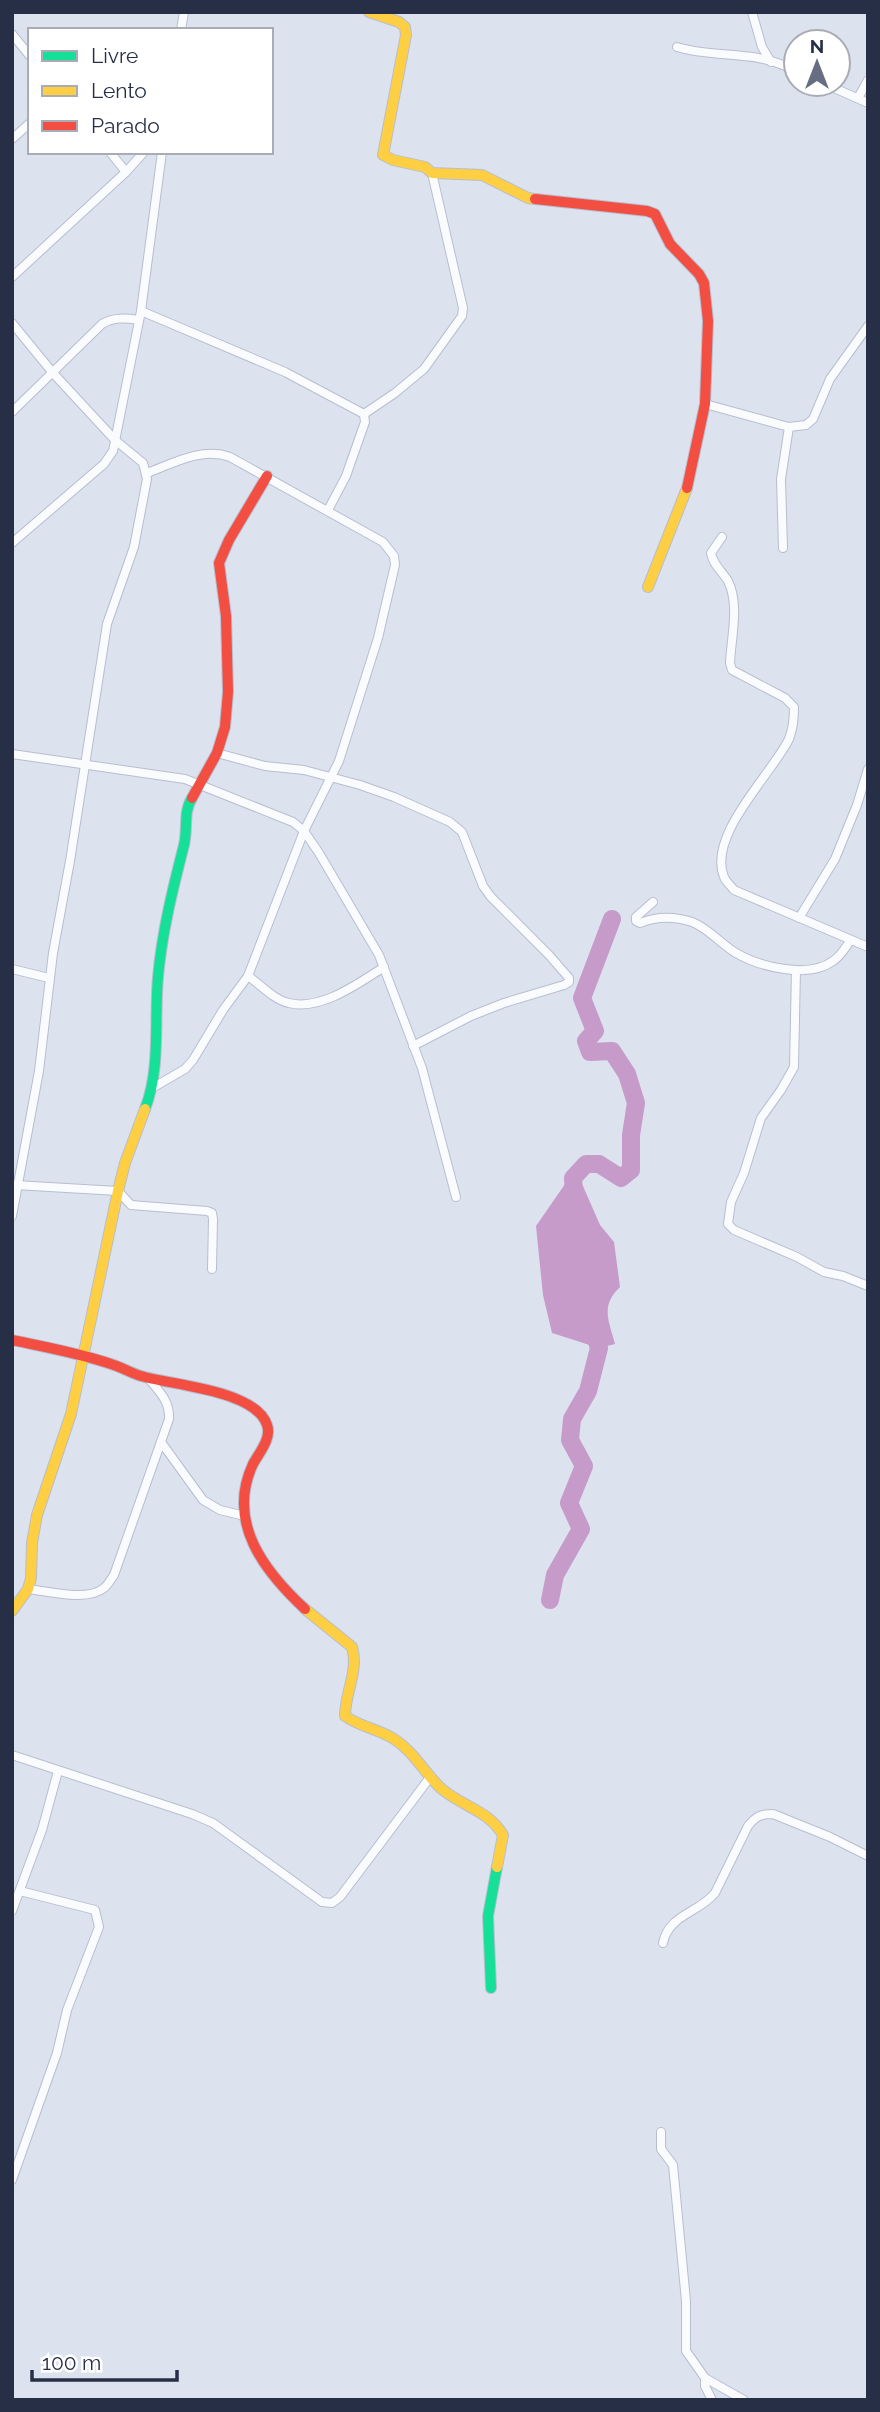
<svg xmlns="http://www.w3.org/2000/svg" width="880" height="2412" viewBox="0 0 880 2412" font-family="Raleway,sans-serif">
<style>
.water{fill:#c69bc9}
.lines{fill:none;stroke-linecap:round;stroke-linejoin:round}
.river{stroke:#c69bc9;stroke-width:18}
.street-casing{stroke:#b7becf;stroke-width:10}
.fast-casing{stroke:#b7becf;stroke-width:12}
.slow-casing{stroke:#b7becf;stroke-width:12}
.jam-casing{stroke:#b7becf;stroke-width:12}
.street{stroke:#fafbfd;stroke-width:8}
.fast{stroke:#16e098;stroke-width:10}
.slow{stroke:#ffcf43;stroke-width:10}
.jam{stroke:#f24e42;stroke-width:10}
</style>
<rect width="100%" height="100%" fill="#dde2ef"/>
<path class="water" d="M572,1174L579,1177L600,1225L614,1242L620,1287C600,1306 609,1321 615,1344L599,1348L552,1333L543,1295L536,1226Z"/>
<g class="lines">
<g class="river">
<path d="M574,1197L573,1178L586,1164H599L621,1178L631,1170V1135L636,1103L627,1074L612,1051L590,1052L586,1041L595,1031L582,998L612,919"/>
<path d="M550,1600L555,1575L581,1529L569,1503L584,1466L570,1440L572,1419L588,1391L599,1348L592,1327"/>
</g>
<g class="street-casing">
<g id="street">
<path d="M752,12L762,47L771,62"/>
<path d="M181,30L184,12"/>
<path d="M12,34L30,56"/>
<path d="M677,47C699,54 720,53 743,56C760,57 780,63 796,71"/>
<path d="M825,84L868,103"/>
<path d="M858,98L868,80"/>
<path d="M12,139L30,123"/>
<path d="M110,152L126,172"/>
<path d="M12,277L126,172L144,152"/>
<path d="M141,311L285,372L364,414L365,422L346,476L328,510"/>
<path d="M12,323L53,373L115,440L143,463L147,479L134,547L107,624L70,861L53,953L39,1071L12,1216"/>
<path d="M705,404L789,427"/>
<path d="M12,412L102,324C114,317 124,318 139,320"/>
<path d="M364,414L395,393L424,369L462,316L463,308L432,173"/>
<path d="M147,473C174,463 201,447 230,457L383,542L394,556L395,565L378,638L339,761L304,831L248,976L223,1010L193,1060L185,1069L154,1087"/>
<path d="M722,537L711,553C713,565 722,571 728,581C740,605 731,638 730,663L732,670L785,698L794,707C794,717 793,729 789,739C772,774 707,835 724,877C726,882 731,886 734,890L868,947"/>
<path d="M12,543L104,464L113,451L141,311L162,152"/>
<path d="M783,548L781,479L789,427L806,425L813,419L830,379L868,326"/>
<path d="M217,753L265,766L304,770L360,785L394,797L450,822L462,832L483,886L491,897L549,955L569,978V982L564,985L504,1003L471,1016L413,1046"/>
<path d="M12,754L185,779L293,822L304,831L319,853L379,955L422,1068L456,1197"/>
<path d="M653,902L636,917V921L640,923C657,916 674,916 692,922C708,928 721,944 736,953C760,967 809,979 833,961C841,956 845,948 850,941"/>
<path d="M799,918L835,859L857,805L868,769"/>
<path d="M12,969L49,978"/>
<path d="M796,970L794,1067L781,1090L761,1118L744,1173L731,1202L728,1224L734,1230L797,1257L824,1272L843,1276L868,1286"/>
<path d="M248,976C261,985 274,1000 289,1003C321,1011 359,983 384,967"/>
<path d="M15,1185L118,1191L131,1205L207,1211L212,1213L213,1219L212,1269"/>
<path d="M161,1442L203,1500L220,1510L245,1516"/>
<path d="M28,1589C48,1591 87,1602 104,1588C108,1585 111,1579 114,1575L169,1419C170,1401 159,1391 148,1378"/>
<path d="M12,1755L192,1814L213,1823L322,1902L332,1903L340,1897L431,1776"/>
<path d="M12,1911L42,1830L58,1771"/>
<path d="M663,1943C669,1914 699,1913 715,1893L748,1826C756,1816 761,1814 773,1814L830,1837L868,1856"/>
<path d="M661,2132V2149L673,2165L686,2301V2351L705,2378L744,2400"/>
<path d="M12,2180L57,2053L67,2010L99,1927L95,1910L20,1891"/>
<path d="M705,2378V2386L712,2400"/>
</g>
</g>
<g class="fast-casing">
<g id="fast">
<path d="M145,1109C161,1068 154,1021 158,977C162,932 173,888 184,845C188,829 183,812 192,798"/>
<path d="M491,1988L488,1916L497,1867"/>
</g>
</g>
<g class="slow-casing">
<g id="slow">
<path d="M369,12L399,22L405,27L406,35L383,155L393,160L425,167L432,173L482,175L528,198L535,199"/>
<path d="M648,587L687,488"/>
<path d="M305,1609L352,1647C359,1671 345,1692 345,1716C360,1727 379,1729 394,1739C415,1752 425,1775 443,1790C464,1807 489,1811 503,1835L497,1867"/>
<path d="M12,1611L28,1589L31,1578L32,1543L37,1515L71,1414L118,1191L125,1163L145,1109"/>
</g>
</g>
<g class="jam-casing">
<g id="jam">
<path d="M535,199L647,211L655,214L670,244L699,274L704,283L708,321L705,404L687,488"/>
<path d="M192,798L217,753L225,727L228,692L226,616L219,563L229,540L267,476"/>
<path d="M12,1340C45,1347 79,1353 111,1364C121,1367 131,1373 141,1376C171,1385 256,1390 267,1425C272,1438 259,1453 253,1464C226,1522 264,1571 305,1609"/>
</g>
</g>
<use href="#street" class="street"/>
<use href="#fast" class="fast"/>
<use href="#slow" class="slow"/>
<use href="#jam" class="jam"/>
</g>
<rect width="880" height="2412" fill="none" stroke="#272f47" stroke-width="28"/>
<rect x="28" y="28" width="245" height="126" fill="#ffffff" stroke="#a9acb5" stroke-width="2"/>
<rect x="42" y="51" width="35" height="10" fill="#16e098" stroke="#a9acb5" stroke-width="2"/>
<text x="91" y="63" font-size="21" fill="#272f47">Livre</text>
<rect x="42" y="86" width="35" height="10" fill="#ffcf43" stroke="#a9acb5" stroke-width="2"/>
<text x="91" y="98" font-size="21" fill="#272f47">Lento</text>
<rect x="42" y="121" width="35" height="10" fill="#f24e42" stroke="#a9acb5" stroke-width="2"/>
<text x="91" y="133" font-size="21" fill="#272f47">Parado</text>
<g transform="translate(817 63)"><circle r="33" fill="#ffffff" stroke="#a9acb5" stroke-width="2"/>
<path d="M0-5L12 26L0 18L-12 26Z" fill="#676e82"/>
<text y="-10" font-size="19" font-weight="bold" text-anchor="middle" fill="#272f47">N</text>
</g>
<path d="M32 2370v10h145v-10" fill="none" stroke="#272f47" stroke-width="3.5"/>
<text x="42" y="2370" font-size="21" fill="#272f47" stroke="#ffffff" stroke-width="5" paint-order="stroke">100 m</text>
</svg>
